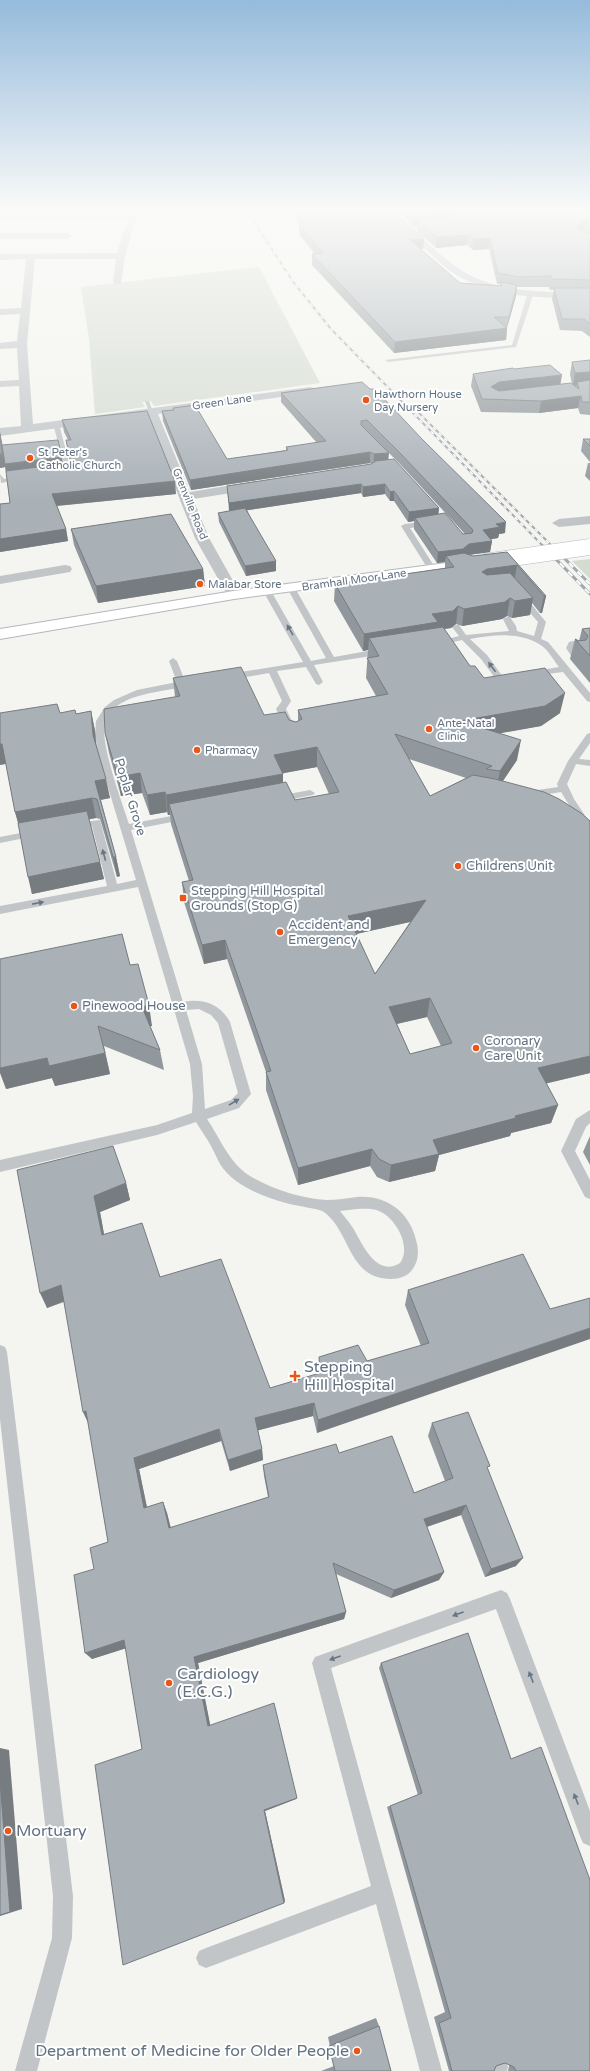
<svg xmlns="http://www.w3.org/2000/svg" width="590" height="2071" viewBox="0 0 590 2071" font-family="'Varela Round',sans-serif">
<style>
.green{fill:#d4dbd1}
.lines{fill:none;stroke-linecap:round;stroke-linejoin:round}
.secondary-casing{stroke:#b3b8bd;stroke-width:2}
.lane{fill:#c1c5c8;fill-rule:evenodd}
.street{fill:#c1c5c8;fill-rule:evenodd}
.secondary{fill:#fff;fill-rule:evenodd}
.rail-far1-casing{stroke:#a1a7ad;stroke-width:2}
.rail-casing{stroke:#a1a7ad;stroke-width:3}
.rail-far1{stroke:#fff;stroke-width:1.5;stroke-dasharray:4;stroke-linecap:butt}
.rail{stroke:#fff;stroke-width:2;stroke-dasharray:6;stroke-linecap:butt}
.secondary-bridge-far1-casing{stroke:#b3b8bd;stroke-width:13;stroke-linecap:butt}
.secondary-bridge-casing{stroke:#b3b8bd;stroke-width:17;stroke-linecap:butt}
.secondary-bridge-far1{stroke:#fff;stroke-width:12}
.secondary-bridge{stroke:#fff;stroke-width:16}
.wall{fill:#91989d;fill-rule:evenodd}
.shaded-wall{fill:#767c80}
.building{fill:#a9b1b7;stroke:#767c80;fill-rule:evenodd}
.oneway{fill:#677686}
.poi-dot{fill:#e9561b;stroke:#fff;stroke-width:1.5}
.labels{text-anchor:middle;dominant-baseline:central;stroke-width:4;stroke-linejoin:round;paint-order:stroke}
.far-poi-label{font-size:11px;fill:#627282;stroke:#fff;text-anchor:start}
.far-street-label{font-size:11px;fill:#627282;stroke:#fff}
.street-label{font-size:13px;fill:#627282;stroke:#fff}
.poi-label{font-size:13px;fill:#627282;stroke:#fff;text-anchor:start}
.near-poi-label{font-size:16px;fill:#627282;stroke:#fff;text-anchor:start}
</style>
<rect width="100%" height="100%" fill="#f4f4f0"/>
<g class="green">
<path d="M259,267L320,383L154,406L151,401L142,402L145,407L95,414L89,339L81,287Z"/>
<path d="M590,559V579L572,561Z"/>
</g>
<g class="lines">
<g class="secondary-casing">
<path id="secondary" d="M469,560L474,561L476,564L474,567L234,599L0,639V629L234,591Z"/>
</g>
<g class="lane">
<path d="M436,226L434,228L406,229L408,228Z"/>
<path d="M531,290L534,292L516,347L388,362L385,360L512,345L528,292Z"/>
<path d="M145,401H149L153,412H149Z"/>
<path d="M56,422L59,424L72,474L63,475L60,473L66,471L53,424Z"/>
<path d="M0,474L4,479L23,476L26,478L1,483Z"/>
<path d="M429,521L433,523L432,525L410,528L436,569L432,571L428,569L401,526L405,524Z"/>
<path d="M288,586L295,588L334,657L384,648L388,651L384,654L314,665L323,682L319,685L316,684L306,667L277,671L291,701L286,709L295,727L290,730L285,727L276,709L282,701L269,673L229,680L225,677L229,674L303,662L263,591L267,589L271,591L311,661L326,658L287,588Z"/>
<path d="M517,594H523L546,622L541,639L548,642L590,693V702L587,701L563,672L530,676V672L559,667C554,661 549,651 542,646C522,631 492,635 470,639L487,655L503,677L511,675L515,678L511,681L498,682L481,659L462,640L436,646L432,643L459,636L452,627L456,625H459L466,635L509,631L503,619L507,617H510L516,626L517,631L534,636L538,622L517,598Z"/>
<path d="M583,639L590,640V646H575L574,648L581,658L580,660H574L566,648L569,642Z"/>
<path d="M173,658L177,661L185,681H192V685C172,690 152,691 132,698C122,702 111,708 106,718C97,737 122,802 129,824L187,813L192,816L187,819L131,830L183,1002C203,998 220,1004 230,1022L251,1094L239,1108L207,1119C220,1138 229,1163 250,1176C271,1189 302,1199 327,1200C337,1200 347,1198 357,1197C388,1195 411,1213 417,1244C419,1253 418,1262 412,1270C408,1276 399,1279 391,1279C348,1279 351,1232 324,1212C318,1208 294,1206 286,1203C262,1196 234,1186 220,1164C217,1159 215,1153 212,1148C208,1139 201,1131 196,1122L157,1135L0,1172V1160L157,1125L192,1113L193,1096L190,1064L138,887L0,914V906L107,886L92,826L71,828L70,826L75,823L100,820L117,884L136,880L98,754L95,735L96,721L105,707L114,700L137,690L177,682L169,661ZM199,1009L211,1015L218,1023L238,1093L231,1100L205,1109L202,1064L186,1010ZM357,1209C364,1209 372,1208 379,1211C396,1218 412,1247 400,1263C376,1278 362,1243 353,1228C349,1222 344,1216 340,1211Z"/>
<path d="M590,733V743L579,759L590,760V766L576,764L567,784L574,799L590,823V833L586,832L561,792L531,797L526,794L531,791L558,787L557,784L568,761L587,734Z"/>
<path d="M310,790L315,793L313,795L278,802L273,799L278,796Z"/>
<path d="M36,830L41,833L40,835L0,843V837Z"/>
<path d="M590,1110V1123L586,1127L575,1151L590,1180V1199L585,1197L561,1151L576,1119Z"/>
<path d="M0,1345L5,1347L7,1352L73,1896L72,1938L37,2071H15L52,1938L53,1896L0,1419Z"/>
<path d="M501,1590L507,1593L510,1599L590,1811V1846L583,1843L580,1836L496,1609L331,1668L442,2071H420L376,1904L206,1968L199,1965L196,1958L199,1951L206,1948L371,1886L312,1663L315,1657Z"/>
<path d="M497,2056L505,2059L508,2067L507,2071H485L489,2059Z"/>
</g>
<g class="street">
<path d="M130,211H138L125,256L121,284H115L113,282L116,259H35L27,344L33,424L310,387L314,388L316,390L310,393L158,414L190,492L256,481L262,485L256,489L193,499L209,538L241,595L239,598H229L195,538L147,416L0,436V428L21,426L19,386L0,387V381L19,380L17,348L0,349V343L17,341L20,314L0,315V309L21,308L26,259L0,260V254L117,253L128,219H0V215L129,214Z"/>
<path d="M389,211H397L403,220C421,236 444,260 464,272C502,294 548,292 590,292V298C546,298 498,299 458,276C447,270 437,259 427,251C413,238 399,227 389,211Z"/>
<path d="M0,233H68L72,236L68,239H0Z"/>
<path d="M590,516V524L559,527L552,523L559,519Z"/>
<path d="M65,565L70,566L72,569L70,572L0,584V576Z"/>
</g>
<use href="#secondary" class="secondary"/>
<g class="rail-far1-casing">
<g id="rail-far1">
<path d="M247,211L294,283L331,329L544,547"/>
<path d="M416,410L553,547"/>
</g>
</g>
<g class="rail-casing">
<g id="rail">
<path d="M543,546L590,594"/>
<path d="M552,546L590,584"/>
</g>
</g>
<use href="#rail-far1" class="rail-far1"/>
<use href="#rail" class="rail"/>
<g class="secondary-bridge-far1-casing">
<path id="secondary-bridge-far1" d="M588,547H590"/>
</g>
<g class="secondary-bridge-casing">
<path id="secondary-bridge" d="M484,562L590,547"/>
</g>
<use href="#secondary-bridge-far1" class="secondary-bridge-far1"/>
<use href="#secondary-bridge" class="secondary-bridge"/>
</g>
<g class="wall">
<path d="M294,211H396L401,218L424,239L423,249H421L460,283L500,286V284H497L489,249L473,250L467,245L436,248L417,231V226L413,227L399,211H590V337L582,331L560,330L552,299L554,290H550L549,287H517L516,296L507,328L506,340L394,353L312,265V254H315L299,234V224Z"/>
<path d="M590,360V415L580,414L578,408L539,413L481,412L471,386L473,374L514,369L560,384H572L570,374L572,362Z"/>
<path d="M362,382L505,533L499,534L498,538L491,539L492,541L490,552L468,555L473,556L507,552L546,596L542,613H540L532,603L530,615L512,618L507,616L502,619L462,626L456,624L451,628L444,629L470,666L484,678L560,713L541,726L499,733L517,760L503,781L590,1073L546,1083L558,1105L551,1123L511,1133L510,1136L439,1155L435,1171L389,1182L377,1177L370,1166L298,1185L266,1090V1072L227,959L204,964L184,902L182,882L189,881L171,824L170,815H168L167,812L150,815L142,793L121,796L109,753L105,733L175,697L173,678L264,715L289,720L296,722L298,721V710L376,696L366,678L368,650L363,651L334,601L335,584L445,568V562L437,563L414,529V521L408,522L394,501H390L385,494L363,497L361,493L247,510L276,571L246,576L219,522L218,513L229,511L227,486L372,464L370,463L191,490L163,421L162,411L173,410V408L227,459L286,450V447L317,443L281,402V393ZM387,451L399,463L465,534H463L438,514L439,508L388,460ZM409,759L466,778L430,796ZM317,767L329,794L295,800L283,783L282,773ZM410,922L375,974L356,934ZM427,1017L441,1046L410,1054L397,1024Z"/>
<path d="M62,420L176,494L57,506L66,529L68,541L0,552V504L10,503L5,466V467L0,468V432L2,445L63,464L70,463L66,440H68L64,432Z"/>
<path d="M583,439H590V462L581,451Z"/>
<path d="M588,463H590V481L585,476Z"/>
<path d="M71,529L203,569L205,586L98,603L74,545Z"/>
<path d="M590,628V683L570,659L575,639L579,641L582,629Z"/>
<path d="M91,711L95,731L96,744L110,798L101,800L116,857L120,876L117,877L100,819L96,818L89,819L100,862L104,879L32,894L18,823L15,812L6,764L0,765L60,713L76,714Z"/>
<path d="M130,965L152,1026H150L160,1050L164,1070L104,1046L110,1074L55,1086L52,1078L6,1089Z"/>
<path d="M590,1136V1165L583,1152Z"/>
<path d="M17,1170L126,1183L130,1200L100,1212L104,1234L160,1277L270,1388L319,1374V1357L367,1361L421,1346L405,1305L408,1290L550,1309L317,1433L313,1416L258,1430L262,1449L263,1460L230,1471L221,1441L139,1469L147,1507L163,1502L167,1513L171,1528L268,1497L264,1476L263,1465L339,1453L414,1493L445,1481L428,1436L432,1423L488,1469L516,1566L485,1577L461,1515L427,1527L444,1572L439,1580L391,1598L336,1574L346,1612L344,1619L198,1663L210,1725L297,1798L296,1799L265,1811L285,1901L142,1749L126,1648L92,1659L94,1569L108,1542L88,1422L64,1302L47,1308Z"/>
<path d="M381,1663L590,2071H508L509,2066V2064L505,2063L496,2066L494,2071H449L434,2017L445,2012L387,1807L418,1795L379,1668Z"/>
<path d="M376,2018L379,2026L391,2071H321L334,2066L328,2037Z"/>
</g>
<g class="shaded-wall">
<path d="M452,213L451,224L418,221L417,226L413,227L414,217Z"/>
<path d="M588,218L587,227L585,226V229L576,234L578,223Z"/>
<path d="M468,235L467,245L436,248V237Z"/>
<path d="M490,238L489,249L473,250L474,239Z"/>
<path d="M424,239L423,249L409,250L410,240Z"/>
<path d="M517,285L516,296L507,328L506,340L394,353L395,342L507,328L509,317Z"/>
<path d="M590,372V384L577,382V385L573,386L575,373Z"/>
<path d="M562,375L560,387L497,395L491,387L499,382Z"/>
<path d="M581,396L578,408L539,413L541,401Z"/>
<path d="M0,432L2,442L5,464L62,457L64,470L7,477L5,466V467L0,468Z"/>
<path d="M370,452V463L191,490L190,480Z"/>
<path d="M389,453L388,463L374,465V454Z"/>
<path d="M175,481L176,494L54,506L52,494Z"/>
<path d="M361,484V493L229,513V503Z"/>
<path d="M385,484V494L363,497V487Z"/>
<path d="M394,491V501H390V492Z"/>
<path d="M439,508L438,518H415L414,521L408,522L409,512Z"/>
<path d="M506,522L505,533L499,534L498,538L481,541L483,530L496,524Z"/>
<path d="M66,529L68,541L0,552V539Z"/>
<path d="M492,541L490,552L468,555L446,556L445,562L437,563L438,552L469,544Z"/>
<path d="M276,561V571L246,576L245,566Z"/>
<path d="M517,565L514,582L485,586L482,572L487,569Z"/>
<path d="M203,569L205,586L98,603L96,586Z"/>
<path d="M544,596H546L542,613H540Z"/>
<path d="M510,598L507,616L502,619L462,626L464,609Z"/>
<path d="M533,598L530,615L512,618L515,601Z"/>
<path d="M458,606L456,624L451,628L437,630L369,638L368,650L363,651L364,634Z"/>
<path d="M565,693L560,713L541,726L457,741L460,721Z"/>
<path d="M91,711L95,731L97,754L93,735Z"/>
<path d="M521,740L517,760L496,791L500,771Z"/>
<path d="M0,744H2L8,763L0,765Z"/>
<path d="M317,747V767L274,775V755Z"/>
<path d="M140,773L142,793L121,796L118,777Z"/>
<path d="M283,774V794L169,804L170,815H168L166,795Z"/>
<path d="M106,779L110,798L99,800L95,781Z"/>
<path d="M165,792L167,812L150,815L147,795Z"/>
<path d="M92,798L96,818L21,832L15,812Z"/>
<path d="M113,857H116L120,876L117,877Z"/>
<path d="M100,862L104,879L32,894L28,877Z"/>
<path d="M426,900L423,919L347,936L348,916Z"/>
<path d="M225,940L227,959L204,964L202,945Z"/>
<path d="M430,998L427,1017L387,1026L389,1007Z"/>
<path d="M149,1005L152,1026L145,1027L142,1007Z"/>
<path d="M105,1053L110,1074L55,1086L52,1078L6,1089L0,1073V1068L47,1058Z"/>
<path d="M590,1056V1073L532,1087L538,1068Z"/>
<path d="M558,1105L551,1123L511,1133L510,1136L439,1155L435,1171L389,1182L391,1165L433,1140L515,1116Z"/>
<path d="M372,1149L370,1166L298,1185V1168Z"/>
<path d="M126,1183L130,1200L100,1212L107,1251L102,1235L94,1196Z"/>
<path d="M61,1285L67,1300L47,1308L40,1293Z"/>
<path d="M590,1328V1339L317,1433L318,1420Z"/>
<path d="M314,1403L313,1416L256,1431L255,1418Z"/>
<path d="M86,1411L89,1425L83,1412Z"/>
<path d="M219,1429L221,1441L139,1469L149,1518L144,1508L134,1458Z"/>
<path d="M262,1449L263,1460L230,1471L228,1460Z"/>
<path d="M163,1502L167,1513L173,1538L169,1528Z"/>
<path d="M466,1505L461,1515L420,1529L424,1519Z"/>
<path d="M523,1558L516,1566L485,1577L491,1569Z"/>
<path d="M444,1572L439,1580L391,1598L394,1590Z"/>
<path d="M346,1612L344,1619L198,1663L211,1729L208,1726L194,1657Z"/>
<path d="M124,1640L130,1647L92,1659L85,1653Z"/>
<path d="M0,1748L9,1750L22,1909L0,1916Z"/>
<path d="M297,1798L296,1799L265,1811L285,1901L284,1903L264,1810Z"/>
</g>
<g class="building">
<path d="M298,211H309L311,214L315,212L314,211H396L401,218L424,239L410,240L460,283L502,286L500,282L517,285L509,317H494L507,328L395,342L312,254L323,253L299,224L304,223Z"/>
<path d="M409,211H590V218H588L578,223L577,228L588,234L590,232V280L552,279L551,276L519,277L498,273L490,238L474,239L468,235L436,237L418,221L450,218L454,215L452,213L414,217Z"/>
<path d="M590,224V231L585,226Z"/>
<path d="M554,288H590V324L584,319H562Z"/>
<path d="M590,360V372L575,373L572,362Z"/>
<path d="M550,365L562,375L499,382L491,387L499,391L571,383L579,389L577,382L590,380V402H582L581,396L541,401L482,399L473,374L513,368L514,369Z"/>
<path d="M362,382L370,389H375L422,439L506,522L496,524L500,527L483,530L492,541L469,544L463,549L438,552L415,518L445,513L463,534L472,533L473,530L400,453L367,420L361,421V425L389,453L374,454L370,452L190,480L162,411L174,410L173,408L195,405L227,459L284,451L288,450L286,447L326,441L281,393Z"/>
<path d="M147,411L175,481L52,494L66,529L0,539V504L10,503L6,471L71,463L66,440H71L62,420Z"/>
<path d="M0,434L2,454H0Z"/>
<path d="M583,439H590V446Z"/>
<path d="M58,440L62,457L5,464L2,445Z"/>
<path d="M394,459L439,508L409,512L394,491L390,492L385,484L363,487L361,484L229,503L227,486L371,464L376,461Z"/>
<path d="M245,508L276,561L245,566L218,513Z"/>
<path d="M171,514L203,569L96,586L71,529Z"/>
<path d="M507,552L546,596H544L517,565L487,569L482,572L487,575L510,573L533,598L515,601L510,598L505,602L464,609L458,606L453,611L432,614L438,622L364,634L335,584L454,567L446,556L464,553L473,556Z"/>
<path d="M443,627L470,666H475L484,678L545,668L565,693L545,706L460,721L521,740L500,771L486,769L492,766L395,734L430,796L473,775L495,779L544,792L559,799L581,813L590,821V1056L538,1068L558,1105L515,1116L516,1118L433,1140L439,1154L391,1165L379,1159L372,1149L298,1168L266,1072L271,1071L225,940L202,945L182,882L193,880L169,804L286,782L295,800L339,792L317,747L274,755L283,774L166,795L165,792L147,795L140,773L118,777L105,733L104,709L180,696L173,678L241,667L264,715L285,712L289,720L296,722L302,719L298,710L388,694L367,658L379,656L369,638ZM426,900L375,974L348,916ZM430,998L452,1043L410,1054L389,1007Z"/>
<path d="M590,628V656L575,639L579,641L586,640L588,636L582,629Z"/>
<path d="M57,704L60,713L75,710L76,714L91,711L93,735L106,779L95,781L116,857H113L97,799L92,798L15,812L2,744H0V713Z"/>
<path d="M87,811L100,862L28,877L18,823Z"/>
<path d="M122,934L130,965L138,964L149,1005L142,1007L160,1050L98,1026L105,1053L49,1066L47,1058L0,1068V959Z"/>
<path d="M113,1146L126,1183L94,1196L102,1235L142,1223L160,1277L221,1259L270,1388L320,1373L319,1357L358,1345L367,1361L429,1343L408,1290L523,1254L550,1309L590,1298V1328L318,1420L314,1403L255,1418L262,1449L228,1460L219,1429L134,1458L144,1508L163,1502L169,1528L269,1497L263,1465L336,1444L339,1453L392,1436L414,1493L453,1478L432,1423L468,1412L490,1466L487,1467L523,1558L491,1569L466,1505L424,1519L444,1572L394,1590L333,1563L346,1612L194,1657L208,1726L274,1703L297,1798L264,1810L284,1903L123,1965L95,1765L142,1749L124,1640L85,1653L74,1575L94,1569L90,1548L108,1542L86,1411L83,1412L61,1285L40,1293L17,1170Z"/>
<path d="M468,1633L511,1759L541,1747L590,1880V2071H516L514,2067L505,2063L496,2066L494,2071H452L439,2023L451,2018L390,1806L422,1793L381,1663Z"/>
<path d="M0,1780L10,1912L0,1915Z"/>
<path d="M379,2026L391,2071H335L329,2046Z"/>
</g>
<defs><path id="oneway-solid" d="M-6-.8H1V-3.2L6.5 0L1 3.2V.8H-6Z"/></defs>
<g class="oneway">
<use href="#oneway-solid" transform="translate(290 630) rotate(-120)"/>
<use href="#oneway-solid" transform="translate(492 667) rotate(-127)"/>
<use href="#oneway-solid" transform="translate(104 855) rotate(-105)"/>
<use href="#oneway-solid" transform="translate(38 903) rotate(-11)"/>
<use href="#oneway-solid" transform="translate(234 1102) rotate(-31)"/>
<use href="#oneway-solid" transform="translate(458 1614) rotate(160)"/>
<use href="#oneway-solid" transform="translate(335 1658) rotate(160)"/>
<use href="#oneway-solid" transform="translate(531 1677) rotate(-111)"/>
<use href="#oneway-solid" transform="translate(576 1799) rotate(-111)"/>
</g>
<linearGradient id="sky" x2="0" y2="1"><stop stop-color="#95bbdc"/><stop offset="0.42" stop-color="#fafaf8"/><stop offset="1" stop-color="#fafaf8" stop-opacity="0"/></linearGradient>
<rect width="590" height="501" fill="url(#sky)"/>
<g class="poi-dot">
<circle cx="366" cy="400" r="4"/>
<circle cx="30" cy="458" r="4"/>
<circle cx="200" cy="584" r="4"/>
<circle cx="429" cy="729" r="4"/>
<circle cx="197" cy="750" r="4"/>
<circle cx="458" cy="866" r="4"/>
<rect x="179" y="894" width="8" height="8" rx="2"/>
<circle cx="280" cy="932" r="4"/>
<circle cx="74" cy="1006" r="4"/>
<circle cx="476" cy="1048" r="4"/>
<path d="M293 1370h4v4h4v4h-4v4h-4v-4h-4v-4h4z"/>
<circle cx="169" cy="1683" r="4"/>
<circle cx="8" cy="1831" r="4"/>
<circle cx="357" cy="2051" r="4"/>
</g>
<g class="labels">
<g class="far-poi-label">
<text x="374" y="394">Hawthorn House<tspan x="374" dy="13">Day Nursery</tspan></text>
<text x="38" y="452">St Peter's<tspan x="38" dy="13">Catholic Church</tspan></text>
<text x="208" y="584">Malabar Store</text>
<text x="437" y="723">Ante-Natal<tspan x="437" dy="13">Clinic</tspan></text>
<text x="205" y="750">Pharmacy</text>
</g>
<g class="far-street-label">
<text transform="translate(222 402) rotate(-8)">Green Lane</text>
<text transform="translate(190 504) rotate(68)">Grenville Road</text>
<text transform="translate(354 580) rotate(-8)">Bramhall Moor Lane</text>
</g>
<g class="street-label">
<text transform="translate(130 797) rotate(73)">Poplar Grove</text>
</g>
<g class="poi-label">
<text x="466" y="866">Childrens Unit</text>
<text x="191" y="891">Stepping Hill Hospital<tspan x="191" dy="15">Grounds (Stop G)</tspan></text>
<text x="288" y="925">Accident and<tspan x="288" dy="15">Emergency</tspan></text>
<text x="82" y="1006">Pinewood House</text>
<text x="484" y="1041">Coronary<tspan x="484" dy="15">Care Unit</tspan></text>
</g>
<g class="near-poi-label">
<text x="304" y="1367">Stepping<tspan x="304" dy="18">Hill Hospital</tspan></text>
<text x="177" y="1674">Cardiology<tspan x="177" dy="18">(E.C.G.)</tspan></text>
<text x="16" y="1831">Mortuary</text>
<text x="349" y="2051" text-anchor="end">Department of Medicine for Older People</text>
</g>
</g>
</svg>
